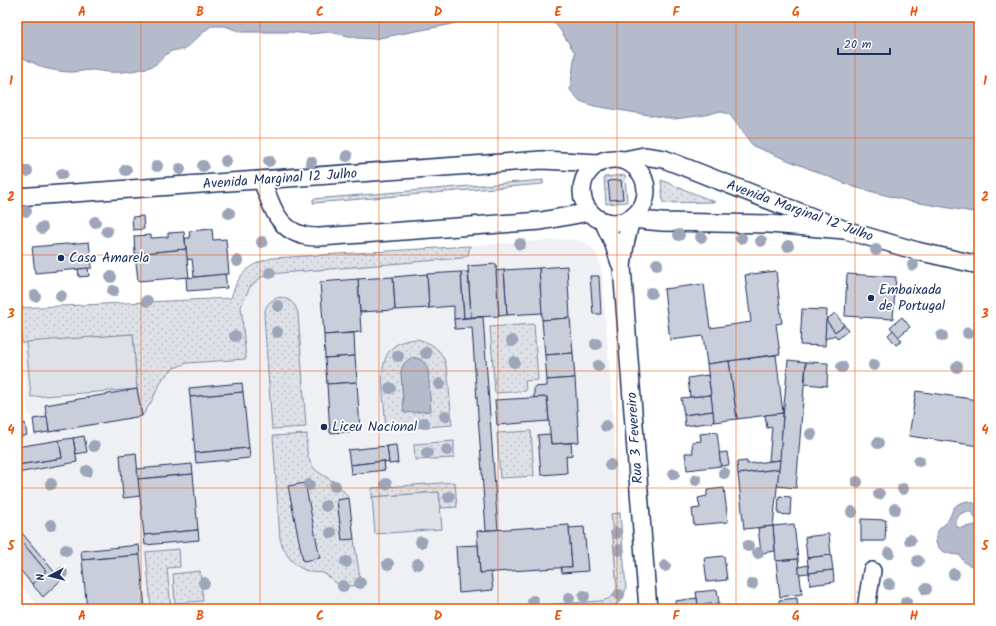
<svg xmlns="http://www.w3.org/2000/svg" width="996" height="626" viewBox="0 0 996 626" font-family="Kalam,sans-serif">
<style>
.built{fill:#eff0f4}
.grass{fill:url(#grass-dots);stroke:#7c88a2;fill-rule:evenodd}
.pitch{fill:#dee1e7;stroke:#7c88a2}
.water{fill:#b5bbca;stroke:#77839f;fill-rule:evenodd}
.building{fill:#caceda;stroke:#1b2f5e}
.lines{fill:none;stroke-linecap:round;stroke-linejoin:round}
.minor-casing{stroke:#1b2f5e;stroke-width:20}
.minor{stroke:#fff;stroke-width:17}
.tree{fill:#9da5b9}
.grid{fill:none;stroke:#e8590c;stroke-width:1;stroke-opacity:0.55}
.poi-dot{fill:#1b2f5e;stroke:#fff;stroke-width:1.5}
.labels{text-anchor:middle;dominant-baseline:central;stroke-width:3.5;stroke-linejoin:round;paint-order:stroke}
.street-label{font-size:14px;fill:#1b2f5e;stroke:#fff}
.poi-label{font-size:14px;fill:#1b2f5e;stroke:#fff;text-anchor:start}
.neatline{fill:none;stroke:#e8590c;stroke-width:1.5}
.grid-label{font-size:13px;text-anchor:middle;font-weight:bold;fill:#e8590c}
</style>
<defs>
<pattern id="grass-dots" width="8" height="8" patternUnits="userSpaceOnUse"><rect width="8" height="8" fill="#dee1e7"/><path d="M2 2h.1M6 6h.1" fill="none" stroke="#bec1c9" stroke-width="1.8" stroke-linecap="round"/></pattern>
</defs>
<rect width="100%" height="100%" fill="#fff"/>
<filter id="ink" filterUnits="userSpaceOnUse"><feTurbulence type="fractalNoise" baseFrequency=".025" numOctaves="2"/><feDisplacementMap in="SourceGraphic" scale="8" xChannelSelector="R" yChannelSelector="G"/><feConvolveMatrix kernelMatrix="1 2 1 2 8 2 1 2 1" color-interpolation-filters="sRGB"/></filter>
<g filter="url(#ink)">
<path class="built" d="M568,239L579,240L587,244L595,252L599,261L602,273L626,588L624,596L617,605L611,607L589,609H41L17,581V437L35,434L33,419L28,413L18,308L231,298L235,284L242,274L250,267L259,262L272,258Z"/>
<g class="grass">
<path d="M625,175L627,202L606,204L604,177Z"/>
<path d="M543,180V184L313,203V199Z"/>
<path d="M661,180L715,202L663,203Z"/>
<path d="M470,246L468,255L462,258L269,274L260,278L250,287L241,306L246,359L187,363L174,368L163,378L150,404L142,416L137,389L133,334L22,343L18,308L231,298C238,274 248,264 272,258Z"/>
<path d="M280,297C290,299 295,303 298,313L306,427L272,429L264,316C265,305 270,300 280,297Z"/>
<path d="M534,324L538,380L525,381L526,391L495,393L490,327Z"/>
<path d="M417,339C445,346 447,363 449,388C450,400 451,413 452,425L386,430C385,417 384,405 383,393C381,364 383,341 417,339ZM411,358H416L404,413L401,372C402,365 405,362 411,358Z"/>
<path d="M531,431L534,476L500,478L497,433Z"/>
<path d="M307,434C307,441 306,450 308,456C312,472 323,474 334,482C340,487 345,492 349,498L337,500L342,540L354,539L361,585C353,586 343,587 336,583C332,580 329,576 323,573C320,572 315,573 311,572C294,568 285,555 280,539L273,436Z"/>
<path d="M454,441V458L415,460L414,444Z"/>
<path d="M455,482L457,507L441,508L439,492L372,497V488Z"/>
<path d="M620,513L626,588L624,596L621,601L611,607L589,609H486L600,601C609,600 614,596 617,588L611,514Z"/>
<path d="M179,549L180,567L167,568L171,609H151L146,552Z"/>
<path d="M200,571L203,601L175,603L173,574Z"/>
</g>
<g class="pitch">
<path d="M133,334L137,389L31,397L26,342Z"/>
<path d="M439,492L442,529L375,534L372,497Z"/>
</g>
<g class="water">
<path d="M17,17H473L448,25L374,39L357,38L330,32L309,34L289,32H241L225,26H211L207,29L184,50C163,48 165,62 150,67C136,71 122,73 108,72C103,72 98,70 93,70C86,70 78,72 71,72C63,72 52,70 44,68L17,55Z"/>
<path d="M550,17H979V213L908,201L854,187L753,146L730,115L720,111L706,115L674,119L594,106L580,101L570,90L575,53L561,31Z"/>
<path d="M411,358C420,357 425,361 428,370L431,411L404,413L401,372C402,365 405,362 411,358Z"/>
<path d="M968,501L979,505V564L976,566C967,566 964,563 960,555C945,555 930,548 938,531C940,527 945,525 947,522C955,509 950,505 968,501ZM964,512H971L977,521L976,525L960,528L956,526C956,519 958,515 964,512Z"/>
</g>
<g class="building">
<path d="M621,180L623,199L610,200L608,181Z"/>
<path d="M143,216L144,229L133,230L132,217Z"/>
<path d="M212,229L213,240L226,239L229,274L194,277L192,259L187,260L185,238H190L189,231Z"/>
<path d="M184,232L186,249L135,254L134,236L151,235V238L168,237V233Z"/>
<path d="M89,242L92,268L35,273L32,247Z"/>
<path d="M186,249L189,277L138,281L135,254Z"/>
<path d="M496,264L499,316L471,317L468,266Z"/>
<path d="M567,266L570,318L542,320L539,268Z"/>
<path d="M88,268L89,276L79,277L78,269Z"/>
<path d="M539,268L542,313L507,315L504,270Z"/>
<path d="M504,270L507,315L499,316L496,271Z"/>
<path d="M776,271L782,323L776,324L780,354L707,364L703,336L670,340L664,289L704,284L710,328L751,322L745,275Z"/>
<path d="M461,272L464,318L454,319V306L429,308L427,274Z"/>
<path d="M461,272H468L471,317L464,318Z"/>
<path d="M225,274L227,288L187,291L186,278Z"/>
<path d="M427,274L429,308L395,310L393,277Z"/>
<path d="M847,274L896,277L893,319L845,316Z"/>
<path d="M590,276H599L601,314H593Z"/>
<path d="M393,277L395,310L360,312L358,279Z"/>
<path d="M358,279L361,332L324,335L320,282Z"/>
<path d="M802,309L827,310L825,346L800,345Z"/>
<path d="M835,313L844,325L835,332L826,320Z"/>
<path d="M483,317L498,530H486L472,328L455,329L454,319Z"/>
<path d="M902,317L910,327L898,337L890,327Z"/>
<path d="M570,318L573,353L545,355L542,320Z"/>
<path d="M826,320L835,332L844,325L848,330L838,339L835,335L825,339Z"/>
<path d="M893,330L902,341L896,345L888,335Z"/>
<path d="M354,333L355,356L325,358L324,335Z"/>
<path d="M573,353L575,378L547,380L545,355Z"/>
<path d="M776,355L783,413L737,419L729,361Z"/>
<path d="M355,356L357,382L327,384L325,358Z"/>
<path d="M788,360L806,362L796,488L777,486Z"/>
<path d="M729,361L737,419L714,422L707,364Z"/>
<path d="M806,362L828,363L827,386L805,384Z"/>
<path d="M708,375L711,395L690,397L688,378Z"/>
<path d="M575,378L579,442L551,444L547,397L534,398V387L547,386V380Z"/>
<path d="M357,382L360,431L330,433L327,384Z"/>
<path d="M242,383L243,392L190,397L189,388Z"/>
<path d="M137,389L142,416L49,432L45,405Z"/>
<path d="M916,391L979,400V446L909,436Z"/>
<path d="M243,392L249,448L195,453L190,397Z"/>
<path d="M711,395L713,411L684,415L681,398Z"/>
<path d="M547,397L549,421L497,425L495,400Z"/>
<path d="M713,411L714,422L685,426L684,415Z"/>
<path d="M783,413L780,460L769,461L772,427L767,428L765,415Z"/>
<path d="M47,417L49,432L35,434L33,419Z"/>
<path d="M25,423L27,435L17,437V425Z"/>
<path d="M717,432L721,466L687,470L685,453H693L692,442L701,441L700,434Z"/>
<path d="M550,434L551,444L571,443L572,455L566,456L567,473L541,475L538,435Z"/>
<path d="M84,436L87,452L76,454L73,438Z"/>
<path d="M73,438L77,462L17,473V465L62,458L59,440Z"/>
<path d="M59,440L62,458L17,465V447Z"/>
<path d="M396,445L398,463L389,464L387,446Z"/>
<path d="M387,446L389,462L384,463V461L350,465L348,450Z"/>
<path d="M249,448L250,458L196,463L195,453Z"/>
<path d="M727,452L729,465L721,466L719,453Z"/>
<path d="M136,453L140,496L123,498L120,455Z"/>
<path d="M780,460L779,469L738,474L737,462L747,461V464Z"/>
<path d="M384,461L385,470L351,474L350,465Z"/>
<path d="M192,464L193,474L138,479L137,469Z"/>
<path d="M779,469L773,526L744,529L738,474Z"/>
<path d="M193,474L198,530L144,535L138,479Z"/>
<path d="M305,483L320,558L303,561L288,486Z"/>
<path d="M724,488L728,522L694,525L692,509L700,508L698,498L707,496V490Z"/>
<path d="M779,496L791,497L790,515L778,514Z"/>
<path d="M349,498L354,539L342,540L337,500Z"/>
<path d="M861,519L886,520L885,541H861Z"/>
<path d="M794,524L798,559L776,561L773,526Z"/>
<path d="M569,525L572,567L480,573L477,531Z"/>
<path d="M773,526L775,551L761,553L758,528Z"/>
<path d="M17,527L61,580L43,597L32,584L46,571L17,536Z"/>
<path d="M584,527L588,571L562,573L561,567H572L569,528Z"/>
<path d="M198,530L199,540L145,545L144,535Z"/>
<path d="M829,534L831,555L807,558L805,537Z"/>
<path d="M17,536L46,571L32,584L17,566Z"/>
<path d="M139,545L140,555L82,560L81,551Z"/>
<path d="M478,545L480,573L491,572L493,590L459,593L456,546Z"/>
<path d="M140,555L145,609H87L82,560Z"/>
<path d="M831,555L833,570L809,573L807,558Z"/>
<path d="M724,556L727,580L707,582L704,558Z"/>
<path d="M798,559L802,594L780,597L776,561Z"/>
<path d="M808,565L809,573L799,574V567Z"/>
<path d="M833,570L834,582L810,585L809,573Z"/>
<path d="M717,590L719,603L698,605L696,592Z"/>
<path d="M697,598L698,605L676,608L675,601Z"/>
<path d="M797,598L798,609H780L779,600Z"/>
</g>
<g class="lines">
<g class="minor-casing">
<g id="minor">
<circle cx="614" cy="191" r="32"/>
<path d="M624,160L644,156L664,159L845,230L917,251L979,265"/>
<path d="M262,180C270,201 276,228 302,235C307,237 314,237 320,237L541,221L590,212"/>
<path d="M17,197L542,160L599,163"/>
<path d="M603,221L613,242L620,263"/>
<path d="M648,609L622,267L625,244L631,219L662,222L769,224L845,230"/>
<path d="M866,609L872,571"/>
</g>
</g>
<use href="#minor" class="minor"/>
</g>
<g class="tree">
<circle cx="347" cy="156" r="6"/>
<circle cx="226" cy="161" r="6"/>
<circle cx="269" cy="161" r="6"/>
<circle cx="311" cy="162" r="6"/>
<circle cx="157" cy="166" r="6"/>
<circle cx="203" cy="166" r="6"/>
<circle cx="180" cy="169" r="6"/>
<circle cx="126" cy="170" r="6"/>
<circle cx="27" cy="171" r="6"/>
<circle cx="62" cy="174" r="6"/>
<circle cx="26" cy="211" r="6"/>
<circle cx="229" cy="213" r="6"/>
<circle cx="95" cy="222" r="6"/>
<circle cx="42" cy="228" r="6"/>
<circle cx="107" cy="231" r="6"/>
<circle cx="679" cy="235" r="6"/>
<circle cx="701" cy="237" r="6"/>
<circle cx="741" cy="238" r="6"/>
<circle cx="761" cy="241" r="6"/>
<circle cx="262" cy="242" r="6"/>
<circle cx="520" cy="244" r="6"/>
<circle cx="788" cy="246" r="6"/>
<circle cx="876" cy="250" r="6"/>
<circle cx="237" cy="261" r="6"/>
<circle cx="657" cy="264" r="6"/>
<circle cx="913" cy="265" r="6"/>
<circle cx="270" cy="273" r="6"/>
<circle cx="111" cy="277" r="6"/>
<circle cx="113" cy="291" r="6"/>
<circle cx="651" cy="293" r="6"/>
<circle cx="35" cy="296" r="6"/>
<circle cx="61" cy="296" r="6"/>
<circle cx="147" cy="301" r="6"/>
<circle cx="278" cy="306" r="6"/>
<circle cx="277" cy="332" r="6"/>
<circle cx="968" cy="333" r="6"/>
<circle cx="235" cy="336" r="6"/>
<circle cx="942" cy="336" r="6"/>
<circle cx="512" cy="341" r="6"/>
<circle cx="596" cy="344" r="6"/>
<circle cx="426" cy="353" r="6"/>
<circle cx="398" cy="356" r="6"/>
<circle cx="514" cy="362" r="6"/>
<circle cx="874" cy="365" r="6"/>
<circle cx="598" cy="366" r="6"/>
<circle cx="842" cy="367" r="6"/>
<circle cx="957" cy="367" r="6"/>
<circle cx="440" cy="384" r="6"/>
<circle cx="390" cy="388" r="6"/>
<circle cx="445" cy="416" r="6"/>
<circle cx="424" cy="423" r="6"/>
<circle cx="606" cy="426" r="6"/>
<circle cx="811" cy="434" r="6"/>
<circle cx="878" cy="443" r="6"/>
<circle cx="94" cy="446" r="6"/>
<circle cx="447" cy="450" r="6"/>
<circle cx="427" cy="453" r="6"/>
<circle cx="919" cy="461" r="6"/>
<circle cx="610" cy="465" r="6"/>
<circle cx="87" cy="471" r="6"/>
<circle cx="724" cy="473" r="6"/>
<circle cx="674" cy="474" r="6"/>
<circle cx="696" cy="480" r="6"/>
<circle cx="857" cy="482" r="6"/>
<circle cx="51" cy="484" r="6"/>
<circle cx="386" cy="484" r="6"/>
<circle cx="309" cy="485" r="6"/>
<circle cx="335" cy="486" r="6"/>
<circle cx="903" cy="489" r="6"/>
<circle cx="879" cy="494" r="6"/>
<circle cx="449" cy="497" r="6"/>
<circle cx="326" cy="506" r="6"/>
<circle cx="895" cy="509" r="6"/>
<circle cx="852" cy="512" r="6"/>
<circle cx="51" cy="525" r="6"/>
<circle cx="331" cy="533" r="6"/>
<circle cx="616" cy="533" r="6"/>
<circle cx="910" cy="540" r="6"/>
<circle cx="421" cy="542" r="6"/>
<circle cx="748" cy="546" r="6"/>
<circle cx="66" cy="550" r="6"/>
<circle cx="619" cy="550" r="6"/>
<circle cx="758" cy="553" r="6"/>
<circle cx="889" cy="553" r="6"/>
<circle cx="918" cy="561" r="6"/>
<circle cx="346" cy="562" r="6"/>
<circle cx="388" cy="564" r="6"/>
<circle cx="418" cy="564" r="6"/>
<circle cx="665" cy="566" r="6"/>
<circle cx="62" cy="573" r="6"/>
<circle cx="954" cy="574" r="6"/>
<circle cx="204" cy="583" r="6"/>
<circle cx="360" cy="583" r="6"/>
<circle cx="752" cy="584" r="6"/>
<circle cx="889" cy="584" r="6"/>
<circle cx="343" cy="586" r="6"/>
<circle cx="926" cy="589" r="6"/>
<circle cx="619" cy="595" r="6"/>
<circle cx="584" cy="596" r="6"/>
<circle cx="569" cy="598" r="6"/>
<circle cx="533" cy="601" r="6"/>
<circle cx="906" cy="602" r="6"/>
</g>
</g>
<path class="grid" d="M141,17V609M260,17V609M379,17V609M498,17V609M617,17V609M736,17V609M855,17V609M17,138H979M17,255H979M17,371H979M17,488H979"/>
<g class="poi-dot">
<circle cx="61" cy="258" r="4"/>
<circle cx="871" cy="298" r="4"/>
<circle cx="324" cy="427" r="4"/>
</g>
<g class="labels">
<g class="street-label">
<text transform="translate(280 179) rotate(-4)">Avenida Marginal 12 Julho</text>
<text transform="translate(800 211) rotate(20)">Avenida Marginal 12 Julho</text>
<text transform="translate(635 438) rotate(-94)">Rua 3 Fevereiro</text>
</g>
<g class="poi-label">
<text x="69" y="258">Casa Amarela</text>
<text x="879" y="290">Embaixada<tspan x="879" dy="16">de Portugal</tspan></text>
<text x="332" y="427">Liceu Nacional</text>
</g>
</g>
<rect width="996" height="626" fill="none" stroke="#fff" stroke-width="44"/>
<g transform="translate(50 576) rotate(263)" stroke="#ffffff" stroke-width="3" paint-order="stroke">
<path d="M0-3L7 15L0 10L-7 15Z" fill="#1b2f5e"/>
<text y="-6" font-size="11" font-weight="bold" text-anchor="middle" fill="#1b2f5e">N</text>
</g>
<path d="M838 48v6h52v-6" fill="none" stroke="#1b2f5e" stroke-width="2"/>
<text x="844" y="48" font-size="12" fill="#1b2f5e" stroke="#ffffff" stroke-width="3" paint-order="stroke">20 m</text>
<rect x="22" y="22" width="952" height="582" class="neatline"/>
<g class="grid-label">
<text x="82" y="16">A</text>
<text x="200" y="16">B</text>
<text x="320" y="16">C</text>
<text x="438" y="16">D</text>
<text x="558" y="16">E</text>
<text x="676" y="16">F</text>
<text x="796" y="16">G</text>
<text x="914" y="16">H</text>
<text x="11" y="85">1</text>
<text x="985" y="85">1</text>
<text x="11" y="201">2</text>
<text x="985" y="201">2</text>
<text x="11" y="318">3</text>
<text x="985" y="318">3</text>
<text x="11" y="434">4</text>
<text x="985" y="434">4</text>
<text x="11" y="550">5</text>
<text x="985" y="550">5</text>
<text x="82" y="620">A</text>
<text x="200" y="620">B</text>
<text x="320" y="620">C</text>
<text x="438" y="620">D</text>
<text x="558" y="620">E</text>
<text x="676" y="620">F</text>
<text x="796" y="620">G</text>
<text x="914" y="620">H</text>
</g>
</svg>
